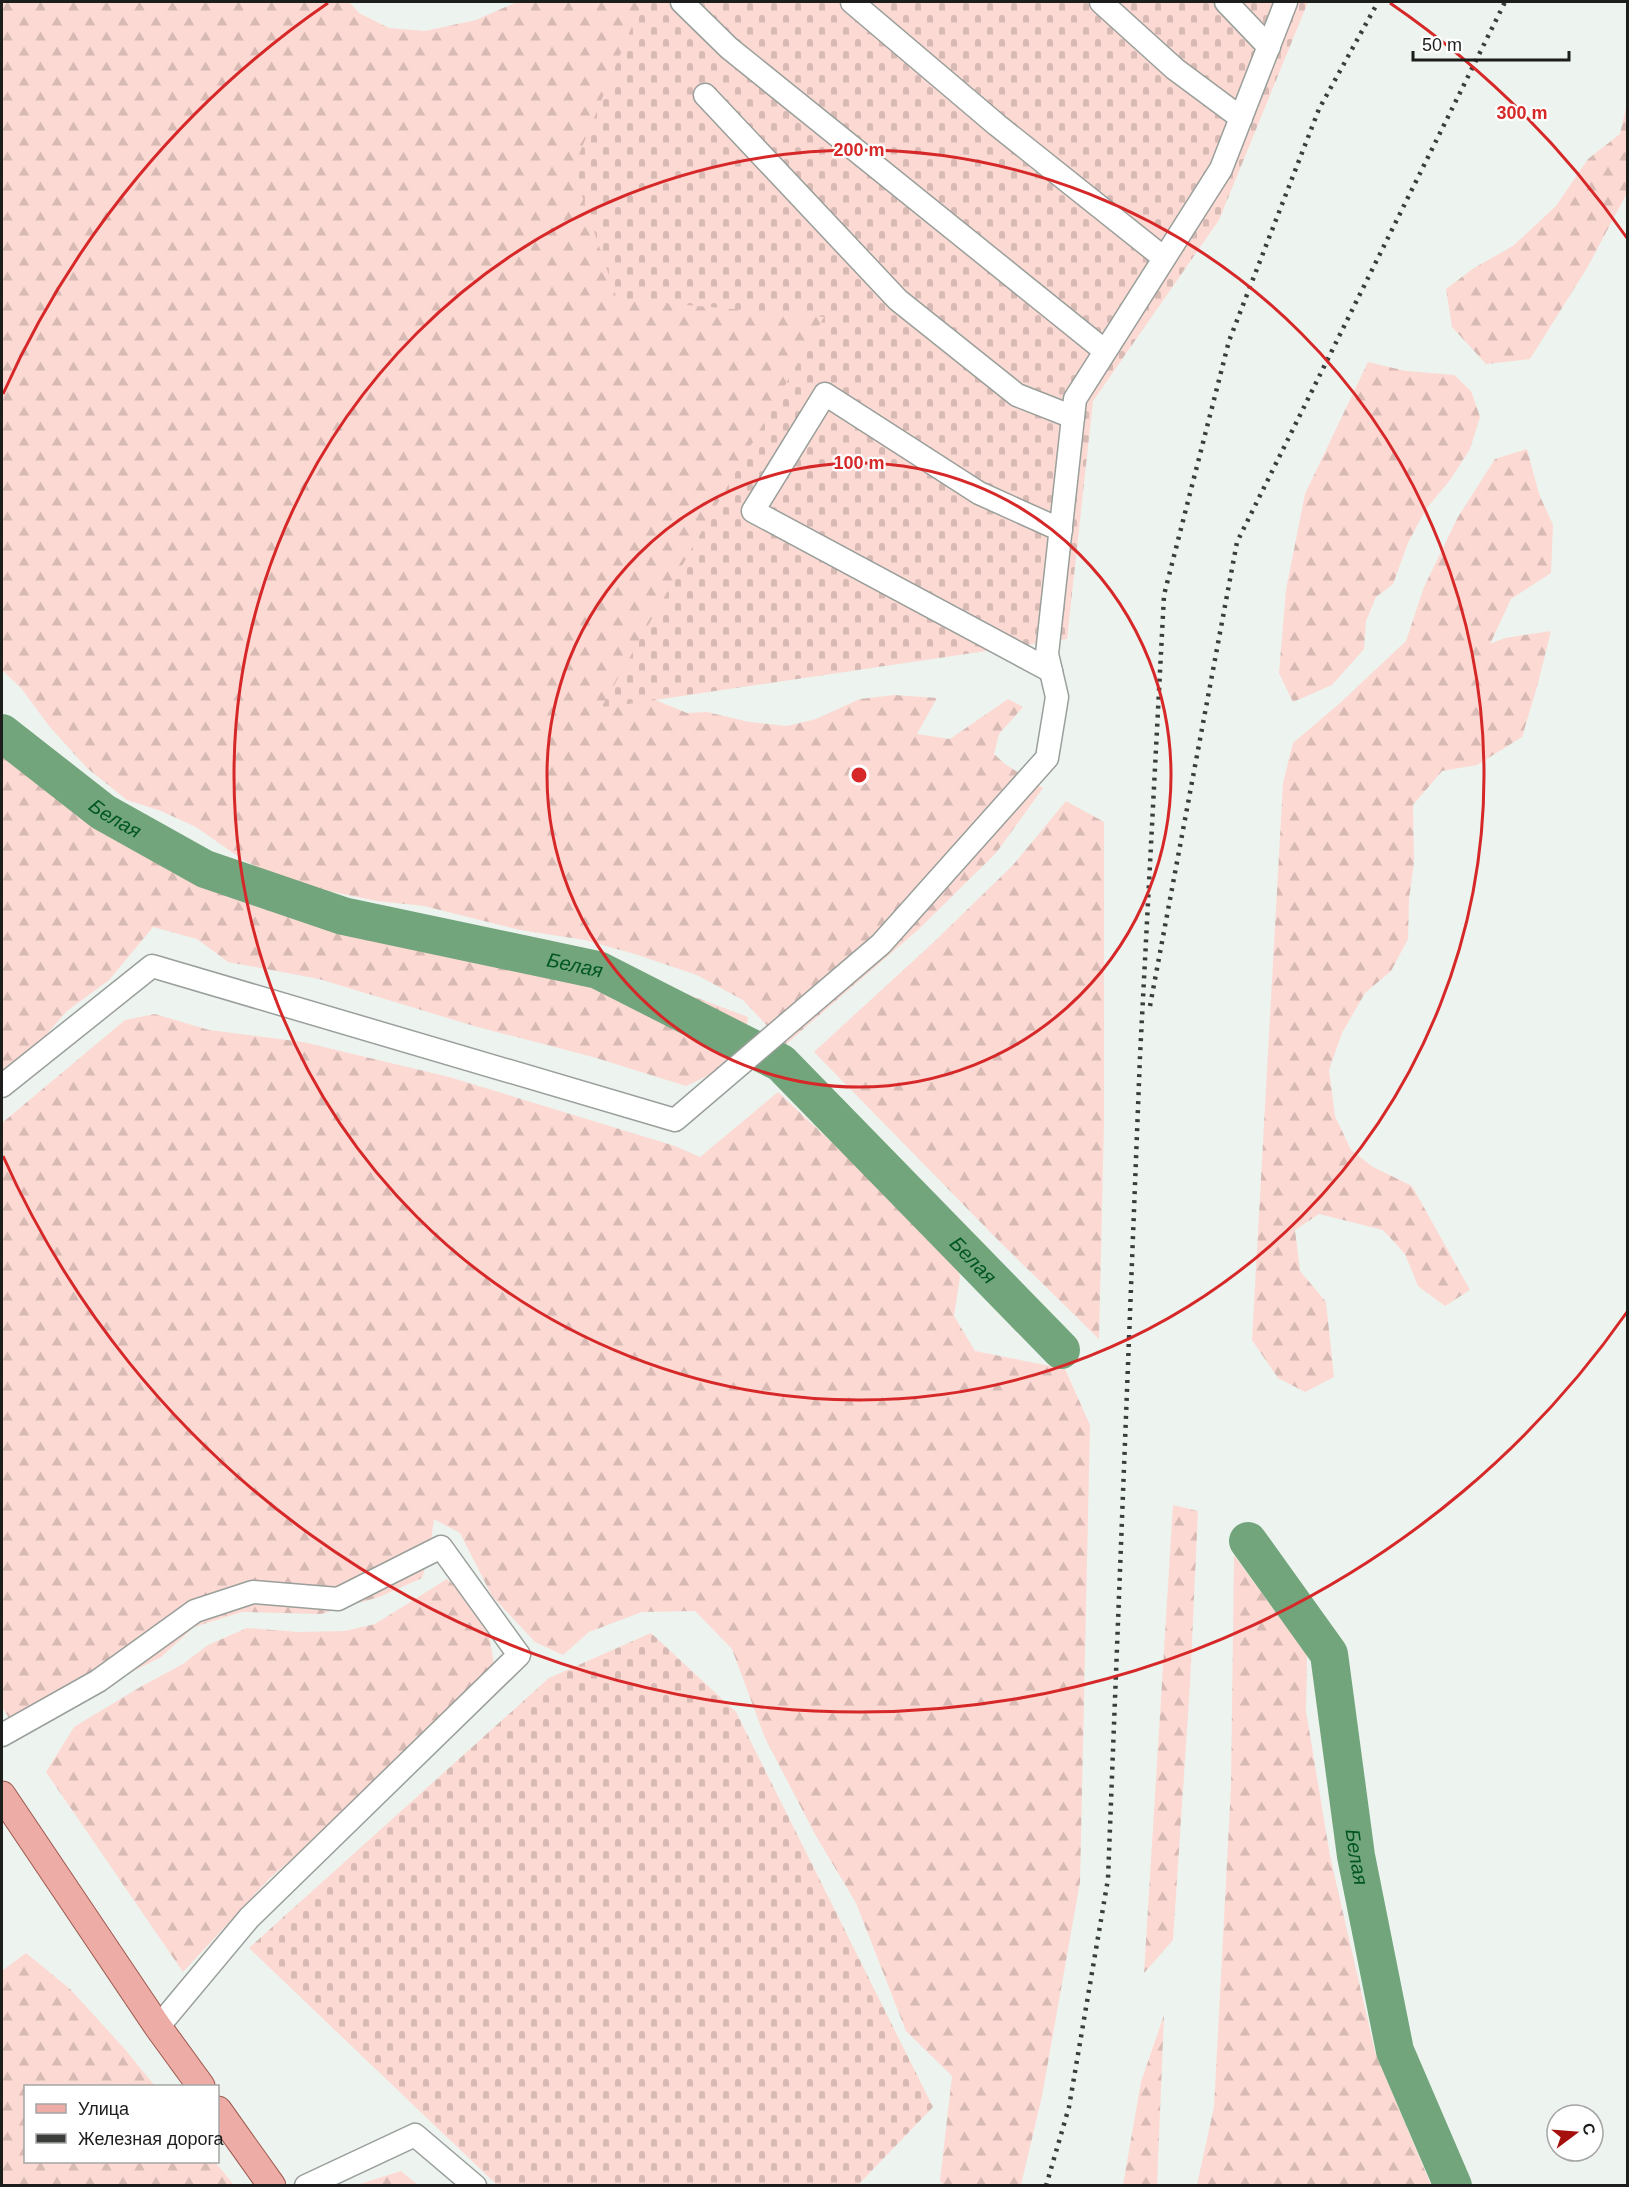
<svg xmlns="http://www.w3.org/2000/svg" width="1629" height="2187" viewBox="0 0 1629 2187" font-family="Arial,sans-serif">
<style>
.forest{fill:url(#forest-firs)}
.cemetery{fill:url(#cemetery-stones)}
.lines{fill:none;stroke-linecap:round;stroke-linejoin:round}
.river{stroke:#73a57c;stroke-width:38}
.minor-casing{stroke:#999f9a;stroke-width:25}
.major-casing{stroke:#9c584f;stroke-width:29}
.minor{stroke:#fff;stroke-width:22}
.major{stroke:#edada6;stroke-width:27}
.rail{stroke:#3b3d3b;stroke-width:4.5;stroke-dasharray:3 6;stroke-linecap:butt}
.ring{fill:none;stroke:#d62828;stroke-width:3}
.labels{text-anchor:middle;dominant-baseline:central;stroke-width:4.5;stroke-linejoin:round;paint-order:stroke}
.water-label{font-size:20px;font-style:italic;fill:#005623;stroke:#fff}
.centre{fill:#d62828;stroke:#fff;stroke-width:3}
.ring-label{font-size:18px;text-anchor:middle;font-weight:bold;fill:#d62828;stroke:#fff;stroke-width:4.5;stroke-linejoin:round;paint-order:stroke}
</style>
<defs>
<pattern id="forest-firs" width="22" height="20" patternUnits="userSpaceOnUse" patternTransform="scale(1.5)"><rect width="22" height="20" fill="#fdd9d3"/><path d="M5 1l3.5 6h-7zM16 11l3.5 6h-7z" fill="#d8bab5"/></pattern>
<pattern id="cemetery-stones" width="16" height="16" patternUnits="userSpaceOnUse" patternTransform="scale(1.5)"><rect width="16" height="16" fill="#fdd9d3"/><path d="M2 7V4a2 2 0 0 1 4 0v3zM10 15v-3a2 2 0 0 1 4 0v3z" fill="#d8bab5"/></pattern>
</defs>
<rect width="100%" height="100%" fill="#edf3ee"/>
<g class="forest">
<path d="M2,2H349L359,13L389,28L425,31L476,20L517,2H642L643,11L849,280L617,684L687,713L707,712L749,722L787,726L816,719L860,699L894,695L937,698L917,734L950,739L1008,699L1023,707L999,734L994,754L1005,764L1043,788L996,853L919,929L785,1045L743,1000L697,975L638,955L585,940L520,930L424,906L377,901L290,883L243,860L196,827L161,811L127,800L87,768L49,726L21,688L2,670Z"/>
<path d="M1627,103V193L1587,268L1530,359L1486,364L1452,327L1446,289L1474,268L1513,246L1556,206L1588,159L1620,134Z"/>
<path d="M1368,362L1406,371L1454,375L1471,391L1480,417L1470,449L1450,480L1426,509L1408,543L1393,584L1376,597L1366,621L1364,649L1332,685L1293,702L1279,673L1286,590L1305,494Z"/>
<path d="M1527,449L1539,494L1553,525L1551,573L1511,599L1490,644L1505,638L1551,631L1537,687L1522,737L1477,765L1442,771L1413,805L1414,862L1409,899L1408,939L1391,971L1365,993L1342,1033L1329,1070L1335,1116L1351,1150L1373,1167L1412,1186L1470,1290L1445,1306L1418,1286L1405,1254L1383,1230L1319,1214L1295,1230L1300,1271L1326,1302L1334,1377L1305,1392L1278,1378L1252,1340L1283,783L1293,743L1339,704L1406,641L1424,587L1458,517L1495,459Z"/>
<path d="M2,740L116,825L211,868L380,937L488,955L585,962L660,984L748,1017L743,1059L686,1086L593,1057L474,1026L319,979L228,962L197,939L153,927L109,980L67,1011L40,1042L2,1077Z"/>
<path d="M1066,801L1104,822V1121L1099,1339L998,1240L814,1052L936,940L1013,865Z"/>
<path d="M155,1014L209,1030L303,1042L449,1077L675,1146L700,1157L778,1092L955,1258L960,1277L954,1316L975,1351L1065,1369L1090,1425L1080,1882L1042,2096L1021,2185H944L940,2181L952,2076L906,2031L856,1903L816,1836L765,1738L732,1649L695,1611L642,1612L589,1632L563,1655L535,1642L492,1596L460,1533L434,1519L428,1560L422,1578L379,1597L321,1614L242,1612L194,1627L161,1657L17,1731L2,1707V1123L125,1020Z"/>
<path d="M1173,1505L1198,1511L1190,1684L1173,1940L1144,1973Z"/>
<path d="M1234,1555L1307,1655L1306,1711L1330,1856L1375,2052L1431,2185H1197L1214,2107L1231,1787Z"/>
<path d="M447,1579L485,1614L496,1675L414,1755L270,1878L183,1972L46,1772L74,1727L142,1686L183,1664L208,1645L247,1628L298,1632L345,1631L375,1624Z"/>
<path d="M26,1953L70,1989L123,2047L155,2086H26V2162H215L234,2185H2V1971Z"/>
<path d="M1164,2015L1157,2185H1123L1141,2082Z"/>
<path d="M401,2171L418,2185H357Z"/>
</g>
<g class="cemetery">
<path d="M642,2H1308L1219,220L1093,401L1067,639L601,708L824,317L617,299L573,169Z"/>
<path d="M651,1633L736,1712L933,2107L858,2185H497L249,1948L549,1678Z"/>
</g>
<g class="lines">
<g class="river">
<path id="s1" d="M2,733L103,812L205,869L343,916L598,970L781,1063L1061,1350"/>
<path id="s2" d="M1248,1541L1329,1654L1356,1856L1395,2051L1453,2186"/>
</g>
<g class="minor-casing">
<g id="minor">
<path d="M682,2L729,48L1105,351"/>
<path d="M852,2L997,125L1164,258"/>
<path d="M1101,2L1175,69L1241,118"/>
<path d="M1226,2L1269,47"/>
<path d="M705,95L898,300L1017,395L1073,417"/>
<path d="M1051,671L753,511L825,394L979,493L1061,530"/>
<path d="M2,1086L152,966L675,1120L881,944L1047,758L1057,697L1047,654L1075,399L1221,169L1286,2"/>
<path d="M2,1735L98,1681L195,1611L253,1592L338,1599L441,1547L519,1655L249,1918L158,2027"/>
<path d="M306,2186L415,2135L475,2186"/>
</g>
</g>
<g class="major-casing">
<g id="major">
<path d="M2,1795L158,2027L201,2086"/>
<path d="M218,2110L272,2186"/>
</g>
</g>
<use href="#minor" class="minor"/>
<use href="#major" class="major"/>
<g class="rail">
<path d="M1150,1006L1237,542L1505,2"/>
<path d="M1046,2186L1069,2107L1108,1879L1140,1056L1164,595L1229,341L1319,109L1378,2"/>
</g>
</g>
<g class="ring">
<circle cx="859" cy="775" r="312"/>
<circle cx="859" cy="775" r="625"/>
<path d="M1627 1312A937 937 0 0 1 3 1156M3 394A937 937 0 0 1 328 3M1390 3A937 937 0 0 1 1627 238"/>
</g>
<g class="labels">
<g class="water-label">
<text stroke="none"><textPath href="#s1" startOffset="142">Белая</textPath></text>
<text stroke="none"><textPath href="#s1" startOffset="628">Белая</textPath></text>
<text stroke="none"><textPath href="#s1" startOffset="1132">Белая</textPath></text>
<text stroke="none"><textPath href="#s2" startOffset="344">Белая</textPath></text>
</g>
</g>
<circle cx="859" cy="775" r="9" class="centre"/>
<g class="ring-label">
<text x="1522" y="119">300 m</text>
<text x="859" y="156">200 m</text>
<text x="859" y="469">100 m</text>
</g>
<rect width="1629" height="2187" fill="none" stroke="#1c1e1c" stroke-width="6"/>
<rect x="24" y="2085" width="195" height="78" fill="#ffffff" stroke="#a4a5a4" stroke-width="1.5"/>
<rect x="36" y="2104" width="30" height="9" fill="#edada6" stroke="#a4a5a4" stroke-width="1.5"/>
<text x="78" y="2115" font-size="18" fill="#1c1e1c">Улица</text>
<rect x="36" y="2134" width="30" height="9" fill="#3b3d3b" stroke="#a4a5a4" stroke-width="1.5"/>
<text x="78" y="2145" font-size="18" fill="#1c1e1c">Железная дорога</text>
<g transform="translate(1575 2133) rotate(74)"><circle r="28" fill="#ffffff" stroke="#a4a5a4" stroke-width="1.5"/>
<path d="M0-4.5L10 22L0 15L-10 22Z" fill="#a5100e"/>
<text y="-9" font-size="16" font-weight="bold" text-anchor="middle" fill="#1c1e1c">С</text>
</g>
<path d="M1413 51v9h156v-9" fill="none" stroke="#1c1e1c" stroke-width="3"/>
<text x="1422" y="51" font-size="18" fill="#1c1e1c" stroke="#ffffff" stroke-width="4.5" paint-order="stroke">50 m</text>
</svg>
